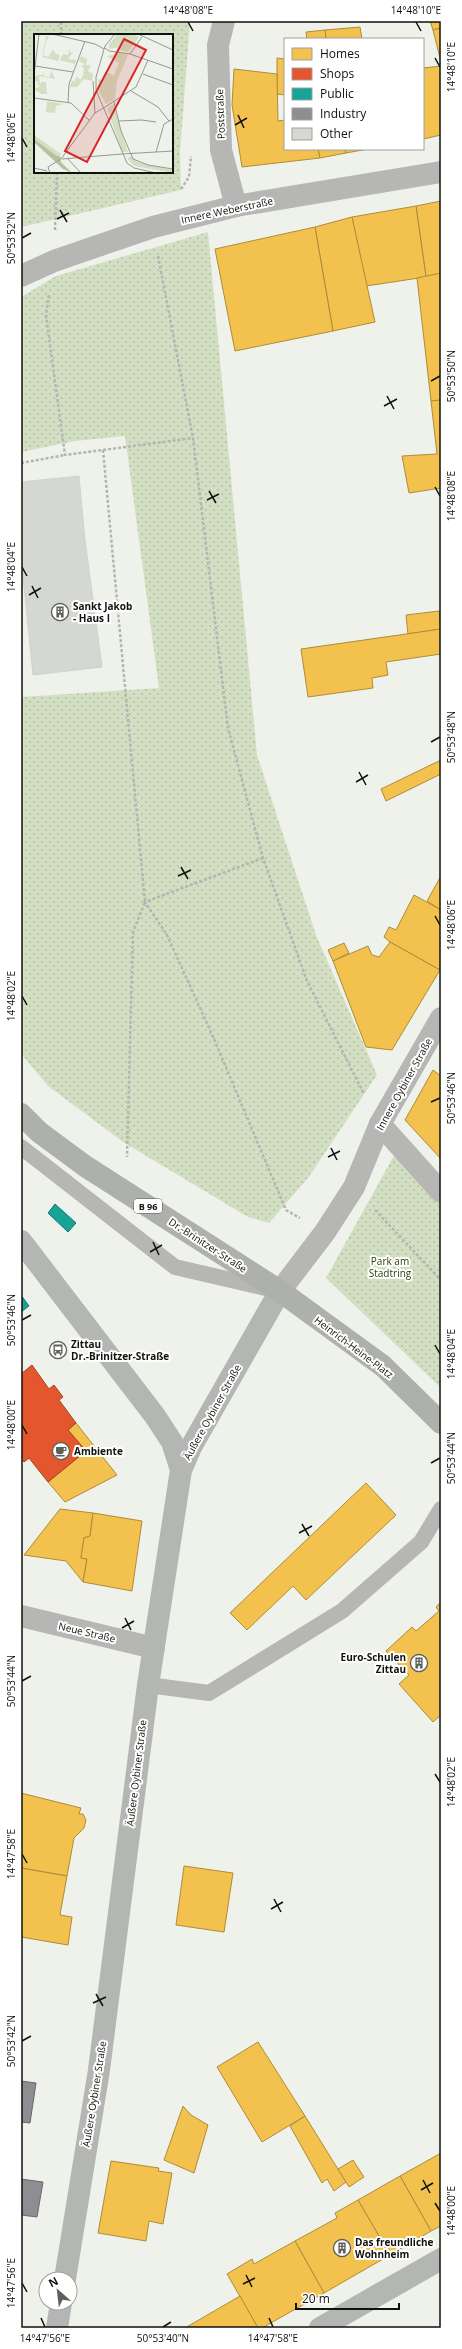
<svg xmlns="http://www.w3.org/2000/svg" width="462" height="2349" viewBox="0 0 462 2349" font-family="'Open Sans',sans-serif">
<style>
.grass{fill:url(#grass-dots);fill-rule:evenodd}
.homes{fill:#f2c14e;stroke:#ae8c3a}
.shops{fill:#e4572e;stroke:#a44224}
.public{fill:#17a398;stroke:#15786e}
.industry{fill:#8d8d92;stroke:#68686a}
.building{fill:#d5d8d2;stroke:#d0d2cc}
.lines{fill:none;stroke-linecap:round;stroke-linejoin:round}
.path{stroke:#b4b5b2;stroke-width:2.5;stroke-dasharray:3 2;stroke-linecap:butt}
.lane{stroke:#b6b7b5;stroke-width:16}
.street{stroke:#b6b7b5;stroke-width:22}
.secondary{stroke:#b4b6b3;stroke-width:22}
.primary{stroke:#aeb0ac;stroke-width:22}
.ticks{fill:none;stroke:#10120d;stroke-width:1.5}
.labels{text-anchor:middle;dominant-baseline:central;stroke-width:4;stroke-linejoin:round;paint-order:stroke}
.shield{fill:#fff;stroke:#585956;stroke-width:1}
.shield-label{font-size:9px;font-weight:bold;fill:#10120d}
.street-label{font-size:10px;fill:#10120d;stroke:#fff}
.poi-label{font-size:10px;font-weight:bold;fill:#10120d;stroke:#fff;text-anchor:start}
.park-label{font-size:10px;fill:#2d4005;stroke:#fff}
.inset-road{fill:none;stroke:#969892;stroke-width:1}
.view{fill:#d62828;fill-opacity:0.15;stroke:#d62828;stroke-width:2}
.inset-edge{fill:none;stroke:#10120d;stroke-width:2}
.neatline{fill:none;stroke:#10120d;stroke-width:1.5}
.ticks-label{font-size:10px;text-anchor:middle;fill:#10120d}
</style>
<defs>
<pattern id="grass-dots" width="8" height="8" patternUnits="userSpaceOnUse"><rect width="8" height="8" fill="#d3dfc2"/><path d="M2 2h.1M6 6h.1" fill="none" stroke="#b4bea6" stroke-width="1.8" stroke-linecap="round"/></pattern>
</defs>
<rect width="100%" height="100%" fill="#eff2eb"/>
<g class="grass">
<path d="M24,21H190L180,153L181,190L21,227V28ZM35,35H172V172H35Z"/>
<path d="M208,232L257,755L316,935L377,1075L308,1178L269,1223L248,1217L123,1142L48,1086L21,1054V697L159,688L125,436L75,441L21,452V297L56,276Z"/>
<path d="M396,1152L441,1202V1388L326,1278Z"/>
</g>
<g class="homes">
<path d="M430,21H441V28L433,30Z"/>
<path d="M360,27L362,39H326L325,30Z"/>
<path d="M441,28V62L433,30Z"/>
<path d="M325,30L326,39H307L306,32Z"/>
<path d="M277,58L285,59V95L277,94Z"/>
<path d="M441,66V135L423,139V68Z"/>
<path d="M234,69L277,74L278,121L285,120V149H318L320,158L242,167L232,105Z"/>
<path d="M318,149H345L346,153L320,158Z"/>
<path d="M345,149H368L346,153Z"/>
<path d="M441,201V273L426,277L416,206Z"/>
<path d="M416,206L426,277L366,286L352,217Z"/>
<path d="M352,217L375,322L333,331L315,227Z"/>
<path d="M315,227L333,331L235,351L215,249Z"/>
<path d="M441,273V400L431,401L417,278Z"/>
<path d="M441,400V488L409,493L402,456L437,454L431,401Z"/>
<path d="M439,611L441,629L408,634L406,615Z"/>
<path d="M441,629V654L386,662L388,675L372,678L373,688L308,697L301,649Z"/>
<path d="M441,760V774L386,801L381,789Z"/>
<path d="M441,876V910L427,901Z"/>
<path d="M414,895L441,910L440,970L390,942L384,937L389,927L396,930Z"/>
<path d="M390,942L440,970L392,1050L366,1047L333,961L368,946L372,955L379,957Z"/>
<path d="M344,943L349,953L333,961L328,950Z"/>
<path d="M433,1070L441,1076V1159L405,1120Z"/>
<path d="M76,1423L117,1475L65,1502L48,1482L86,1451L68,1430Z"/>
<path d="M366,1483L396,1515L306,1600L293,1586L247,1630L230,1613Z"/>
<path d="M60,1509L93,1513L90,1536L84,1538L81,1558L87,1559L83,1582L66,1561L24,1555Z"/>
<path d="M93,1513L142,1521L132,1591L83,1582L87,1559L81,1558L84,1538L90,1536Z"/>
<path d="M441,1602V1715L433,1722L399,1684L409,1675L386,1651L412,1627L416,1631L439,1611L436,1607Z"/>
<path d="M21,1793L81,1808L79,1814H83L86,1820L84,1828L74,1838L67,1876L21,1868Z"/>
<path d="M184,1866L233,1873L224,1932L176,1925Z"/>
<path d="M21,1868L67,1876L60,1915L72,1917L68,1945L21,1937Z"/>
<path d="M258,2042L305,2116L262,2142L217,2067Z"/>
<path d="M183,2106L191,2115L208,2125L194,2173L164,2160Z"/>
<path d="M305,2116L346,2182L334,2191L327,2179L322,2183L290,2126Z"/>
<path d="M441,2153V2226L431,2231L400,2176Z"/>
<path d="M353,2160L364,2177L349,2187L338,2169Z"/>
<path d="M111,2161L159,2168L158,2171L172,2173L163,2224L149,2221L146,2241L98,2233Z"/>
<path d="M400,2176L431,2231L390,2255L358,2200Z"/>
<path d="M358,2200L390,2255L324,2293L295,2241L337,2218L335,2213Z"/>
<path d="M295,2241L324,2293L262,2328H258L227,2274L252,2259L254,2264Z"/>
<path d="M240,2296L258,2328H185Z"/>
</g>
<path class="shops" d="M32,1365L49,1389L54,1385L63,1397L59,1400L76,1423L68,1430L86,1451L48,1482L29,1458L24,1462L21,1459V1374Z"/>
<g class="public">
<path d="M55,1204L76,1223L68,1232L48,1213Z"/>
<path d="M21,1295L29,1306L21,1312Z"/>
</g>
<g class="industry">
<path d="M21,2081L36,2083L30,2123L21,2122Z"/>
<path d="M21,2179L43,2182L37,2217L21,2215Z"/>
</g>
<path class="building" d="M79,476L85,540L102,667L33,675L21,557V482Z"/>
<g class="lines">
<g class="path">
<path d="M61,35V21"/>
<path d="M181,189L189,177L191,156"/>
<path d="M55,230L57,172"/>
<path d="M158,256L193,438L228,728L263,858L307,981L364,1094"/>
<path d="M49,295L46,315L65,455L193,438"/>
<path d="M103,450L145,902L133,932L127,1157"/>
<path d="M21,463L65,455"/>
<path d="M263,858L145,902L167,935L214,1039L286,1210L300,1218"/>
<path d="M375,1210L441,1280"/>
</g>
<g class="lane">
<path d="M21,1147L175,1267L270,1289"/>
<path d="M148,1685L209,1693L342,1611L421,1542L441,1509"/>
</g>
<g class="street">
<path d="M224,21L218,45L221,150L236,206"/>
<path d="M21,276L54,261L153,227L236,206L441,172"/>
<path d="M380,1124L441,1192"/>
<path d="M280,1291L325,1232L354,1187L380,1124L441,1018"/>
<path d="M21,1616L154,1648"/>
</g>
<g class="secondary">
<path d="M21,1241L155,1416L172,1442L181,1470"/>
<path d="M65,2279L99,2070L148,1685L181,1470L191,1447L280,1291"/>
<path d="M57,2328L61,2303"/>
<path d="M320,2328L441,2259"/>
</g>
<path class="primary" d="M21,1114L39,1132L85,1166L280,1291L383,1366L441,1423"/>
</g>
<path class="ticks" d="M188,22L193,31M416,22L421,31M435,58L440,67M238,115L244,128M235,125L247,118M22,138L27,147M60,210L67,222M57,219L69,213M22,238L31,233M431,381L440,376M387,396L394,409M384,406L397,399M435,487L440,496M209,491L216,503M207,500L219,494M22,567L27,576M32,586L38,598M29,595L41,588M431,742L440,737M359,772L366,785M356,782L368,775M181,867L188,879M178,876L191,870M435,916L440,925M22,996L27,1005M431,1102L440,1098M331,1148L337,1160M328,1157L340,1151M153,1242L159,1255M150,1252L162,1245M22,1320L31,1315M435,1345L440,1354M22,1425L27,1434M431,1463L440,1458M302,1524L309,1536M299,1533L312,1526M125,1618L131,1630M122,1628L134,1621M22,1681L31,1676M435,1774L440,1782M22,1854L27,1863M274,1899L281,1912M271,1909L283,1902M96,1994L103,2006M93,2003L106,1997M22,2041L31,2036M423,2180L430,2193M421,2190L433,2183M435,2203L440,2211M246,2275L252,2287M22,2283L27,2292M243,2284L255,2278M41,2318L45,2327M269,2318L273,2327M163,2327L171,2322"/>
<defs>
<g id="building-ring" transform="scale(0.9)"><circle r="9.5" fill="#fff" stroke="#5e605b" stroke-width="1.5"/><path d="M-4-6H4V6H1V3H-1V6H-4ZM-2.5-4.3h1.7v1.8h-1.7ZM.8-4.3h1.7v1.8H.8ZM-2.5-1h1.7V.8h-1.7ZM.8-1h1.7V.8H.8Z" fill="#5e605b"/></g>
<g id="bus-ring" transform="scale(0.9)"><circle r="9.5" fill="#fff" stroke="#5e605b" stroke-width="1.5"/><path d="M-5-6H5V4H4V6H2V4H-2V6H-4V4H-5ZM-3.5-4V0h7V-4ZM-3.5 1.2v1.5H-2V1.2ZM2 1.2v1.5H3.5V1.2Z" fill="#5e605b"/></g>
<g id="cafe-ring" transform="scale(0.9)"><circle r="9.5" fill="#fff" stroke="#5e605b" stroke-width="1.5"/><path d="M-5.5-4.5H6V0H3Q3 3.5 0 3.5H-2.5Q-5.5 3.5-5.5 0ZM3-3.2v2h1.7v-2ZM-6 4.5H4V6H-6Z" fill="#5e605b"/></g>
</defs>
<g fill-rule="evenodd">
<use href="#building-ring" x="60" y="612"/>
<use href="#bus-ring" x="58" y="1350"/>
<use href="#cafe-ring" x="61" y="1451"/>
<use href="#building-ring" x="419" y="1663"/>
<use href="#building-ring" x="342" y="2248"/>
</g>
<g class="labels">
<rect class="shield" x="134" y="1199" width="28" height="14" rx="3"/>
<g class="shield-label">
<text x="148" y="1206">B 96</text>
</g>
<g class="street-label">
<text transform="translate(220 114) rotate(-92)">Poststraße</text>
<text transform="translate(227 210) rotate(-12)">Innere Weberstraße</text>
<text transform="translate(404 1084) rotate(-61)">Innere Oybiner Straße</text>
<text transform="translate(208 1245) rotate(33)">Dr.-Brinitzer-Straße</text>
<text transform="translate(354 1347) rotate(37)">Heinrich-Heine-Platz</text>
<text transform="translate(212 1412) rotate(-61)">Äußere Oybiner Straße</text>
<text transform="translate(87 1632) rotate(13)">Neue Straße</text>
<text transform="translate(136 1773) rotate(-83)">Äußere Oybiner Straße</text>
<text transform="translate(94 2094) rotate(-81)">Äußere Oybiner Straße</text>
</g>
<g class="poi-label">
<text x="73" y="606">Sankt Jakob<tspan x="73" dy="12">- Haus I</tspan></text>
<text x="71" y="1344">Zittau<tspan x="71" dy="12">Dr.-Brinitzer-Straße</tspan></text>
<text x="74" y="1451">Ambiente</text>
<text x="406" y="1657" text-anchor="end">Euro-Schulen<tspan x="406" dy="12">Zittau</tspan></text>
<text x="355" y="2242">Das freundliche<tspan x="355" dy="12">Wohnheim</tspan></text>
</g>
<g class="park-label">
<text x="390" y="1261">Park am<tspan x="390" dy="12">Stadtring</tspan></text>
</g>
</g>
<g transform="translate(34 34)">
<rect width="139" height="139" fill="#eff2eb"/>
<path d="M98,0L105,3L94,18L83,15ZM86,19L94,21L83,47L81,65L72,70L65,58L64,45L68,46L71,38L80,41L85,29L73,22ZM13,67L29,70L22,72L21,79L12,78ZM80,70L87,97L94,118H88L73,74ZM0,101L27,120V121L23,122L0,105ZM98,122L103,128L139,136V139L100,132L93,124Z" fill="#d3dfc2"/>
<path d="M84,0H98L86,13L75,15V10Z" fill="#d3dfc2"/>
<path d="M12,2L15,3L12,7L9,21L14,23L19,16L22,20L26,21L24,27L8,23ZM35,15L37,19L40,17L34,25L42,26L41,30L26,26L29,20L34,21ZM47,22L53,25L52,31H57L54,37L59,40L58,47L50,45L43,53H36L38,46L40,48L43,42L46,46L49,42L50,34L47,32L51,30L45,27ZM17,36L21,45L5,42L6,51L7,48H12L13,60H7L0,55L7,52L3,51L4,48L1,47V43L4,41H9L10,38V42L16,43Z" fill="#d3dfc2"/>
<path d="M0,105L23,122H26L27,128L38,139L29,135L0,108Z" fill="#b4c39e"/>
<path class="inset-road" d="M18,0L61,10L70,15M81,0L71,12L62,43V56L93,129L100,134L122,139M104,0L139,16M71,14L75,17L96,20L139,35M96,20L108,3M1,32L39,38M109,40L139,51M0,41L5,0M59,47L61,79M97,57L124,73L135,87M0,64L37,69L56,87M80,68L87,97L99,125L114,131L139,135M34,69L35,50L51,7M71,73L102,53L114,26M85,87L108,86L122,88M122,118L130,90L139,85M88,120L139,117M33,124L47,139M28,125L88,120M0,134L13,137M16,139L14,133L27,125L61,79L71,73"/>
<path class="view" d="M90,5L112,16L53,128L31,117Z"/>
<rect width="139" height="139" class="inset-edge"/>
</g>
<rect width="462" height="2349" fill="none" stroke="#ffffff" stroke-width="44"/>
<rect x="284" y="38" width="140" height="112" fill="#ffffff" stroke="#9fa09e"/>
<rect x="292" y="48" width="20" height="12" fill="#f2c14e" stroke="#9fa09e"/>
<text x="320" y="58" font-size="12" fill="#10120d">Homes</text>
<rect x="292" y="68" width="20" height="12" fill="#e4572e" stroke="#9fa09e"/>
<text x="320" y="78" font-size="12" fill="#10120d">Shops</text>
<rect x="292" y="88" width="20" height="12" fill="#17a398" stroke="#9fa09e"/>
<text x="320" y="98" font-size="12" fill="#10120d">Public</text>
<rect x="292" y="108" width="20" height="12" fill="#8d8d92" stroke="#9fa09e"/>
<text x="320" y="118" font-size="12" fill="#10120d">Industry</text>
<rect x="292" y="128" width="20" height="12" fill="#d5d8d2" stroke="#9fa09e"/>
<text x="320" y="138" font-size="12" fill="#10120d">Other</text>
<g transform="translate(58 2291) rotate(332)"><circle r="19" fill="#ffffff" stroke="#9fa09e"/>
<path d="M0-3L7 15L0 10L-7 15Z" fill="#5e605b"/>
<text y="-6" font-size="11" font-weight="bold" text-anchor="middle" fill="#10120d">N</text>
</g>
<path d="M296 2303v6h103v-6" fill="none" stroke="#10120d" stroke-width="2"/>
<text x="302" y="2303" font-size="12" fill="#10120d" stroke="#ffffff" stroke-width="3" paint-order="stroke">20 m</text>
<rect x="22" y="22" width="418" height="2305" class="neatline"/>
<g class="ticks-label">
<text x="188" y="14">14°48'08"E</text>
<text x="416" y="14">14°48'10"E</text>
<text transform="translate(451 67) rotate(-90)" y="4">14°48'10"E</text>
<text transform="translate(11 138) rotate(-90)" y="4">14°48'06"E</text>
<text transform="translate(11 238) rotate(-90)" y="4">50°53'52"N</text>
<text transform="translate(451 376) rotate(-90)" y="4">50°53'50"N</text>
<text transform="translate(451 496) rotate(-90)" y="4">14°48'08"E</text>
<text transform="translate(11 567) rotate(-90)" y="4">14°48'04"E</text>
<text transform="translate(451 737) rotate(-90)" y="4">50°53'48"N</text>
<text transform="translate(451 925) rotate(-90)" y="4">14°48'06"E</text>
<text transform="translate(11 996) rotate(-90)" y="4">14°48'02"E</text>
<text transform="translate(451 1098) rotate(-90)" y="4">50°53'46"N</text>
<text transform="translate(11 1320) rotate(-90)" y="4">50°53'46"N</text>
<text transform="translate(451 1354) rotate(-90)" y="4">14°48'04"E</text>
<text transform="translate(11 1425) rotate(-90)" y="4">14°48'00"E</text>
<text transform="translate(451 1458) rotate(-90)" y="4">50°53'44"N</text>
<text transform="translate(11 1681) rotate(-90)" y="4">50°53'44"N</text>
<text transform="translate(451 1782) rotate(-90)" y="4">14°48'02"E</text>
<text transform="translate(11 1854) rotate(-90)" y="4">14°47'58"E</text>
<text transform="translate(11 2041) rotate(-90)" y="4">50°53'42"N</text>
<text transform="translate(451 2211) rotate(-90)" y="4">14°48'00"E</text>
<text transform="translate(11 2283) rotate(-90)" y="4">14°47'56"E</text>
<text x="45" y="2342">14°47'56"E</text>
<text x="163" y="2342">50°53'40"N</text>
<text x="273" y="2342">14°47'58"E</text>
</g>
</svg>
